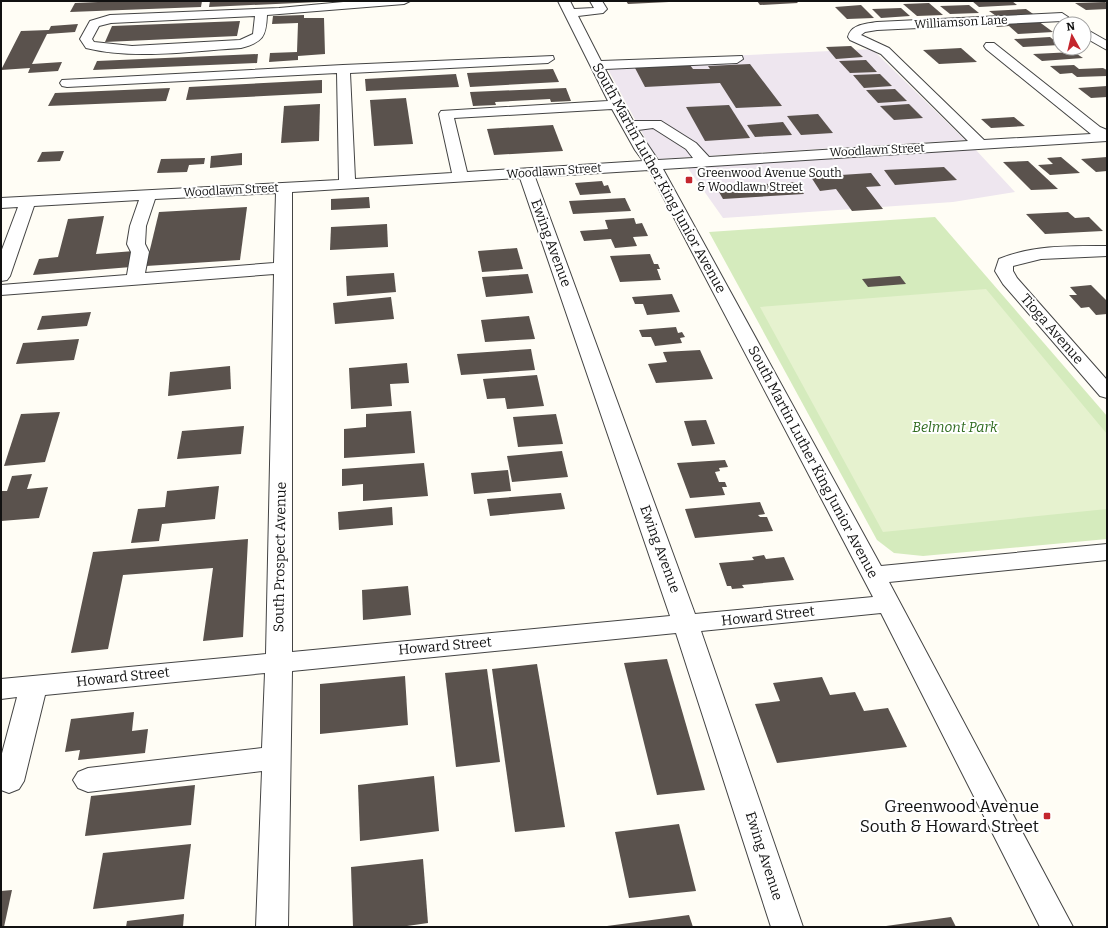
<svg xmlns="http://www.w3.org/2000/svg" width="1108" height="928" viewBox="0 0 1108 928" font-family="Bitter,serif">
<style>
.industrial{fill:#eee6ef}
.green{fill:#d5ebbd}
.pitch{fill:#e6f2cf}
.building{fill:#5a524d}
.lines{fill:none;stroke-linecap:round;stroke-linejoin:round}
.minor-casing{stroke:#444;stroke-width:2}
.minor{fill:#fff;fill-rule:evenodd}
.poi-dot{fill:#c4262e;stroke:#fff;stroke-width:1.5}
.labels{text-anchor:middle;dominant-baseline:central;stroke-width:4;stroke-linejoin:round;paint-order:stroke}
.far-street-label{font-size:12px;fill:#111;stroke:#fff}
.far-poi-label{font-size:12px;fill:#111;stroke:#fff;text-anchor:start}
.street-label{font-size:14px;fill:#111;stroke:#fff}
.park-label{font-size:14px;font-style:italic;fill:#2f6b1f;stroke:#fff}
.near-poi-label{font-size:17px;fill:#111;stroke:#fff;text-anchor:end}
</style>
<rect width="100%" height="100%" fill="#fffdf5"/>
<g class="industrial">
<path d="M872,49L965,140L659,159L651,149L604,62Z"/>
<path d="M975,149L1015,192L953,202L723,218L687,167Z"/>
</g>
<path class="green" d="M935,217L1107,416V539L923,556L894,553L877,540L709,232Z"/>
<path class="pitch" d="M986,289L1107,434V509L883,532L760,307Z"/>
<g class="building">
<path d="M121,1H202L201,7L70,12L75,3Z"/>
<path d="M210,1H319V2L209,7Z"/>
<path d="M626,1H669V2L628,4Z"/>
<path d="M757,1H796L798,3L760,5Z"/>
<path d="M972,1H1012L1017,5L979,7Z"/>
<path d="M1105,2L1107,3V9L1086,10L1075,3Z"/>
<path d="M929,3L943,15L917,16L903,4Z"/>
<path d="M861,5L874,18L847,19L835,7Z"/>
<path d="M969,5L979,13L950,14L940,6Z"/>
<path d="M901,8L910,16L881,18L872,9Z"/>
<path d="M1026,9L1036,16L999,18L989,11Z"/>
<path d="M304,15V18H324L325,54L298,56V60L269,62L270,53L297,52L298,23L272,24L273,16Z"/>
<path d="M240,21L237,36L105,42L112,26Z"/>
<path d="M1038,21L1053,32L1018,34L1009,26L997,27L993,23Z"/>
<path d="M78,24L75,32L47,34L32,64L62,62L58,71L28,73L30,68L1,70L21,31L49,30L51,26Z"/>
<path d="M1050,37L1060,45L1023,47L1014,39Z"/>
<path d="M851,46L863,57L836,59L826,47Z"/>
<path d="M961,48L977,62L939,64L923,50Z"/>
<path d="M1074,52L1083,58L1042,61L1033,54Z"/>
<path d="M258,54L257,63L93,70L97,61Z"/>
<path d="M866,60L877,72L850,73L839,61Z"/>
<path d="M750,64L782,106L736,108L720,83L645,87L635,68L690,65L693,69H710L708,66Z"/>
<path d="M1074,65L1079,69L1103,68L1107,70V76L1077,77L1072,73L1060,74L1050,66Z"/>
<path d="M553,69L559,82L470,87L467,73Z"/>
<path d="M456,74L459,87L366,91L365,79Z"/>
<path d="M880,74L892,86L864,88L853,75Z"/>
<path d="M322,80V93L186,100L189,87Z"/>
<path d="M1107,86V97L1091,98L1078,88Z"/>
<path d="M170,88L166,101L48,106L55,93Z"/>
<path d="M566,88L571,101L551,102L550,99L495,102L496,105L473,106L470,92Z"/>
<path d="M895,89L907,101L878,103L866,90Z"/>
<path d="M406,98L413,144L374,146L370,100Z"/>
<path d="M320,104L319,141L281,143L284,106Z"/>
<path d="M909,104L923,118L894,120L880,106Z"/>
<path d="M729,105L750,138L705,141L686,107Z"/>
<path d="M818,114L833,133L801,135L787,116Z"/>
<path d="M1014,117L1025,126L991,128L981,119Z"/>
<path d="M783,122L792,135L755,137L747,125Z"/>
<path d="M553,125L563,151L494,155L487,129Z"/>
<path d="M64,151L60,161L37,162L42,152Z"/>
<path d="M242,153V165L210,168L211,156Z"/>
<path d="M1061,157L1080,173L1050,175L1038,165L1053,164L1047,158Z"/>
<path d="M1107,157V171L1096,172L1081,159Z"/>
<path d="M205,158L204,164L189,165L187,172L157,173L161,159Z"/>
<path d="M1028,161L1058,189L1031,190L1003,162Z"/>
<path d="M944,167L957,180L895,185L884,170Z"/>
<path d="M871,173L881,186L866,187L883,209L852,211L836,189L820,191L811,177Z"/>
<path d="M602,181L604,186L608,185L611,193L580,195L575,183Z"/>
<path d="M796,182L804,194L723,199L716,187Z"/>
<path d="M369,197L370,208L331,210V199Z"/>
<path d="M625,198L631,211L573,214L569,201Z"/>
<path d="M247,207L240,260L146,266L159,212Z"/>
<path d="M1068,212L1075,218L1089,217L1103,231L1045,234L1026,214Z"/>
<path d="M104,216L96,254L134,251L131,267L33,275L39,259L58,257L68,219Z"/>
<path d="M634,218L636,224L642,223L648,236L633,237L637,246L615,248L611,239L584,241L580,231L608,229L605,220Z"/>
<path d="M387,224L388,247L330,250L331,227Z"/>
<path d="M517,248L523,269L482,272L478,251Z"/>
<path d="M650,254L654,264H658L660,269H657L661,280L620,282L610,256Z"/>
<path d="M394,273L396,292L347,296L346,276Z"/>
<path d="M528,274L533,293L486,297L482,277Z"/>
<path d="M900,276L906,284L868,287L862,279Z"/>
<path d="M1091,285L1107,301V314L1096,315L1089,307L1081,308L1069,295H1077L1070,287Z"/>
<path d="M672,294L680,312L647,315L643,304H635L632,297Z"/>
<path d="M391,297L394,319L335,324L333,303Z"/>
<path d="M91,312L87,326L37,330L42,316Z"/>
<path d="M529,316L535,339L485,342L481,320Z"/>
<path d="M676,327L678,333L682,332L685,337L680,338L682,343L655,346L651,337H642L639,330Z"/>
<path d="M79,339L74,360L16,364L23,343Z"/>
<path d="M531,349L535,370L461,375L457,354Z"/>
<path d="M700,350L713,379L656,383L648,364L667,362L663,352Z"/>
<path d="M407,363L409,383L390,384L392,406L351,409L349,368Z"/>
<path d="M230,366L231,389L168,396L170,372Z"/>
<path d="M537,375L544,406L507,409L505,398L487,399L483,379Z"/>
<path d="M411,411L415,453L344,458V429L366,427V414Z"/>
<path d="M60,412L45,462L4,466L21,414Z"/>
<path d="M556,414L563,444L518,447L513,417Z"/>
<path d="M706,420L715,444L692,446L684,421Z"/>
<path d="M244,426L241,454L177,459L182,431Z"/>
<path d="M562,451L568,477L512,482L507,456Z"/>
<path d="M725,460L728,467L719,468L720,471L715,472L719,482H725L727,487H722L725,495L690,498L677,463Z"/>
<path d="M424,463L428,496L363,501V484L342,486V469Z"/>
<path d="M508,470L511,491L474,494L471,473Z"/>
<path d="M32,474L27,489L48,487L39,518L1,521V491H7L12,476Z"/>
<path d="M219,486L215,519L162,524L159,541L131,543L138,509L165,507L167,491Z"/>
<path d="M561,493L565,509L490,516L487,499Z"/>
<path d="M760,502L765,514L758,515L760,517H767L773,531L695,538L685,509Z"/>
<path d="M392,507L393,525L339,530L338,512Z"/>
<path d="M248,539L243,637L203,641L213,568L123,575L108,649L71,653L93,552Z"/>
<path d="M764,555L766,559L784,557L794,580L742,585L744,588L732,589L731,586H727L719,563L754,560L752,557Z"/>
<path d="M408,586L411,615L363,620L362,590Z"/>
<path d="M667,659L705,790L657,795L624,663Z"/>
<path d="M537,664L565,827L515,832L492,669Z"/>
<path d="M487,669L500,762L456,767L445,673Z"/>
<path d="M405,676L408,725L320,734V684Z"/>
<path d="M822,677L830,695L855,692L864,711L888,708L907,747L777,763L755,704L780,701L773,683Z"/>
<path d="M134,712L132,731L148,729L145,753L78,760L80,750L65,752L71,719Z"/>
<path d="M434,776L439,831L360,841L358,785Z"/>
<path d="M195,785L191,825L85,836L91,796Z"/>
<path d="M679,824L696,891L629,898L615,832Z"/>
<path d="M191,844L184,899L93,909L103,853Z"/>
<path d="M423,859L428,923L400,927H353L351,867Z"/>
<path d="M12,890L4,927H1V891Z"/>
<path d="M184,914L183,927H126L127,921Z"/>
<path d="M689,915L693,927H607V926Z"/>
<path d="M951,917L956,927H886V926Z"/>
</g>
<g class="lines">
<g class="minor-casing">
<g id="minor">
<path d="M354,1H410L404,4L267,15C266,37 263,42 241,48C191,51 134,60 86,48L80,39L90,21L110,15L279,8ZM255,16L253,34L240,40L132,46L94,42L92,39L99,26L111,23Z"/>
<path d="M558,1H570L574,9L594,8L590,1H602L607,9L603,13L578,16L601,61L742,56L743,59L737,63L605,69L633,121H661L696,143L709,157L968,141L881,54L850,40L848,37C851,24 866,24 877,22L1062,13L1068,17L1062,21L877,30L865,32L861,35L889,48L984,140L1091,134L986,49L984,46L986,43H994L1100,127L1107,130V141L663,169L881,566L1107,544V560L889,582L1073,927H1040L881,613L701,631L803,927H771L676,633L292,671L288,927H256L262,771L88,792L78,788L73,780L78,772L88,768L262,748L265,673L45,695L24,781L19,789L9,793L1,790V757L17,697L1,699V679L266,654L274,274L1,295V285L127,275L131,252L127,244L130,226L139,200L34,206L10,276L7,280L1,281V252L18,207L1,208V198L339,180L337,73L67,87L62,86L60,83L62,80L343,65L553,56L554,59L548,63L350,73L355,179L452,173L439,114L441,111L608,101ZM612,109L635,150L643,161L467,172L454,118ZM653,128L686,149L693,158L658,160L638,130ZM649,170L873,597L695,614L535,177ZM520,178L670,616L292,652V192ZM276,193L274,263L145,273L149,252L145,244L146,226L155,199Z"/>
<path d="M1084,28L1107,41V50L1084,37Z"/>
<path d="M1107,246V256L1041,259L1013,266V271L1017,278L1107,380V398L1100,396L1003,284L995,271L999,259C1033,245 1070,246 1107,246Z"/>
</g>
</g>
<use href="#minor" class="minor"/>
</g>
<g class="poi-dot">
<rect x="685" y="176" width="8" height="8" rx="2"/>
<rect x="1043" y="812" width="8" height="8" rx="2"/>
</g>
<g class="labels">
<g class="far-street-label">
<text transform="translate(961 22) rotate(-3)">Williamson Lane</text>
<text transform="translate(877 150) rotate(-3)">Woodlawn Street</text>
<text transform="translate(554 171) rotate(-4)">Woodlawn Street</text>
<text transform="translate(231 190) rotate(-3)">Woodlawn Street</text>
</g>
<g class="far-poi-label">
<text x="697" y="173">Greenwood Avenue South<tspan x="697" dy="14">&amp; Woodlawn Street</tspan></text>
</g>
<g class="street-label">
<text transform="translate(659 178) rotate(61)">South Martin Luther King Junior Avenue</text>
<text transform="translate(551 243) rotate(70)">Ewing Avenue</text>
<text transform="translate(1052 329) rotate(49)">Tioga Avenue</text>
<text transform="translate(813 462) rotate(62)">South Martin Luther King Junior Avenue</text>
<text transform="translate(660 549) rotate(70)">Ewing Avenue</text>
<text transform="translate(280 557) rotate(-89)">South Prospect Avenue</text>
<text transform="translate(768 616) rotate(-6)">Howard Street</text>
<text transform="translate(445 646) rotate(-5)">Howard Street</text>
<text transform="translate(123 677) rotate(-6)">Howard Street</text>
<text transform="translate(764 856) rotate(72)">Ewing Avenue</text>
</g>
<g class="park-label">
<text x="955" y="427">Belmont Park</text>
</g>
<g class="near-poi-label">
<text x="1039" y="806">Greenwood Avenue<tspan x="1039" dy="20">South &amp; Howard Street</tspan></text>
</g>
</g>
<rect width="1108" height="928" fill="none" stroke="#111111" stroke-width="4"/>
<g transform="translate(1072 36) rotate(352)"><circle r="19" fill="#ffffff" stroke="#a0a0a0"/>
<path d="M0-3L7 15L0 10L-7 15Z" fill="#c4262e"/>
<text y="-6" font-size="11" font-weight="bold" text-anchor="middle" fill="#111111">N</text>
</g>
</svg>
